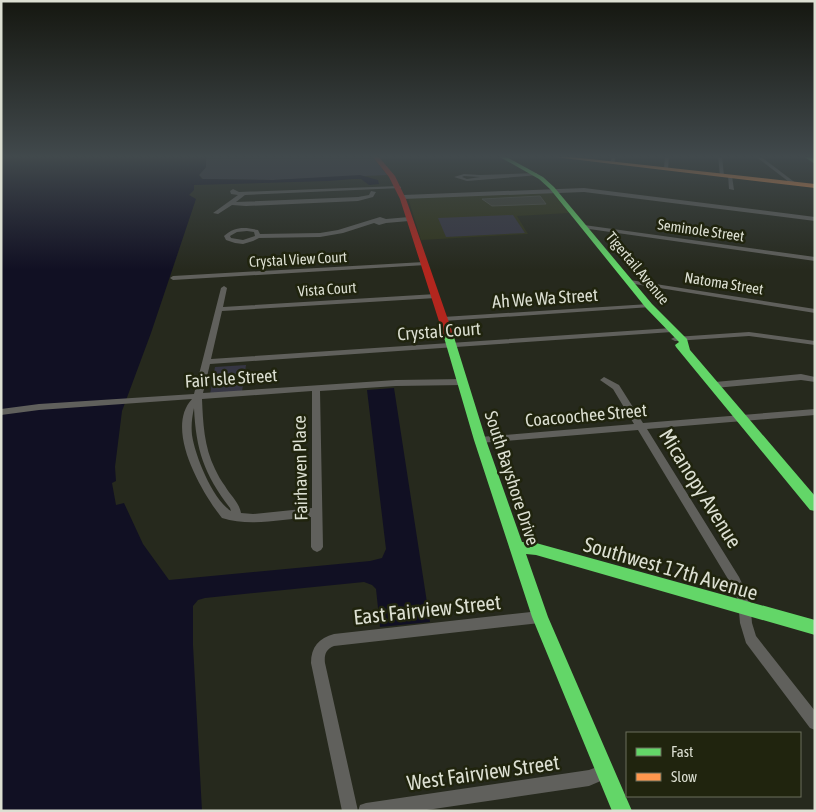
<svg xmlns="http://www.w3.org/2000/svg" width="816" height="812" viewBox="0 0 816 812" font-family="'Asap Condensed',sans-serif">
<style>
.built{fill:#30341a}
.green{fill:#363643}
.water{fill:#111023}
.building{fill:#404237;stroke:#4d5045}
.lines{fill:none;stroke-linecap:round;stroke-linejoin:round}
.street{fill:#60605c;fill-rule:evenodd}
.fast{fill:#63d668;fill-rule:evenodd}
.slow{fill:#ff974d;fill-rule:evenodd}
.jam{fill:#b3261e;fill-rule:evenodd}
.labels{text-anchor:middle;dominant-baseline:central;stroke-width:5;stroke-linejoin:round;paint-order:stroke}
.far-street-label{font-size:15px;fill:#dcdfd2;stroke:#20240e}
.street-label{font-size:18px;fill:#dcdfd2;stroke:#20240e}
.near-street-label{font-size:21px;fill:#dcdfd2;stroke:#20240e}
</style>
<rect width="100%" height="100%" fill="#26291d"/>
<path class="built" d="M552,191L569,213L517,216L528,234L421,240L408,198Z"/>
<g class="green">
<path d="M212,156H372L387,175L273,180L203,179L199,175L206,167V159Z"/>
<path d="M513,215L525,233L446,237L438,218Z"/>
<path d="M246,365L242,392L210,394L215,367Z"/>
</g>
<path class="water" d="M1,156H212L206,159V167L199,175L202,179L273,180L360,175L378,180L379,184L369,185L361,179H353L329,181L194,185V190L189,195L196,199L151,333L122,411L115,467L116,481L112,483L116,505L124,503L143,544L169,580L370,561L382,558L386,549L367,390L394,388L430,622L380,627L376,589L372,585L364,582L205,598L198,600L193,606V645L202,811H1Z"/>
<path class="building" d="M540,196L546,204L492,206L482,199Z"/>
<g class="lines">
<g class="street">
<path d="M612,156H616L614,163L612,164L610,163Z"/>
<path d="M665,156H669L668,169L666,170L664,169Z"/>
<path d="M718,156H722L724,176L722,177L720,176Z"/>
<path d="M755,156H760L797,184L793,185Z"/>
<path d="M537,173V175L527,176L467,181L454,177L464,174L480,175ZM464,176L480,177L467,179L462,177Z"/>
<path d="M728,175L732,176L734,190L729,189Z"/>
<path d="M399,186L401,187V188L245,195L236,202L358,197L369,195L371,191L376,192L373,197L358,201L246,206L232,205L218,214L213,213L238,195L231,194L230,191L233,189L239,192Z"/>
<path d="M584,188L815,217V221L584,192L403,199L400,197L403,195Z"/>
<path d="M380,217L386,219L409,217L412,219L409,221L386,223L379,225L374,223L343,233L320,237L259,238L253,241L243,244L235,243L226,240L224,236C235,226 245,227 258,230L260,234L320,233L338,230ZM247,231L254,232L255,236L243,240L231,238L230,236L237,232Z"/>
<path d="M584,225L815,257V261L582,228V226Z"/>
<path d="M424,262L427,264L426,265L173,280L170,278L173,276Z"/>
<path d="M630,280L815,309V313L628,283V281Z"/>
<path d="M224,286L227,288L223,307L436,294L439,296L436,298L222,311L211,359L672,328L676,330L672,332L210,364L203,393L396,380L463,379L467,382L463,385L396,386L320,391L323,547L321,550L317,552L313,550L311,547V517C283,519 250,527 222,518C202,493 164,429 192,399L39,410L1,415V409L39,404L194,394L221,288ZM312,391V508L253,514L241,513C239,502 230,495 225,486C221,481 218,475 215,469C204,447 203,422 202,399ZM194,408C196,450 204,474 230,508L231,511C213,500 195,456 192,435C191,426 192,417 194,408Z"/>
<path d="M649,304L653,306L651,307L443,321L439,319L443,317Z"/>
<path d="M749,332L815,341V345L749,336L675,341L671,339L675,337Z"/>
<path d="M801,374L815,377V382L801,380L715,388L711,385L715,382Z"/>
<path d="M604,377L619,385L643,423L815,409V415L647,429L739,577L750,600L752,623L756,636L815,711V730L810,728L746,643L740,623L738,600L731,584L638,430L480,443L475,440L480,437L634,424L613,389L600,380Z"/>
<path d="M540,611L544,613L546,617L544,621L540,623L334,646C326,649 324,655 325,663L358,811H342L311,663C311,647 319,638 334,634Z"/>
<path d="M605,764L610,767L613,772L610,777L589,786L420,811H358L360,805L366,803L589,770Z"/>
</g>
<g class="fast">
<path d="M498,156H505L543,177L554,187L652,304L687,339L690,350L815,496V511L810,510L676,347L675,345L679,342L646,308L550,189L539,179Z"/>
<path d="M803,156H810L815,159V164Z"/>
<path d="M448,331L453,334L486,440L522,542L536,543L815,620V635L536,555L526,554L548,617L632,811H612L532,617L474,440L443,334Z"/>
</g>
<path class="slow" d="M546,156H563L815,184V188Z"/>
<path class="jam" d="M372,156H378L395,176L406,199L453,334L451,336L448,337L443,334L400,199L389,177Z"/>
</g>
<linearGradient id="sky" x2="0" y2="1"><stop stop-color="#151710"/><stop offset="0.58" stop-color="#41494c"/><stop offset="1" stop-color="#41494c" stop-opacity="0"/></linearGradient>
<rect width="816" height="270" fill="url(#sky)"/>
<g class="labels">
<g class="far-street-label">
<text transform="translate(701 230) rotate(8)">Seminole Street</text>
<text transform="translate(298 259) rotate(-3)">Crystal View Court</text>
<text transform="translate(638 268) rotate(50)">Tigertail Avenue</text>
<text transform="translate(724 283) rotate(9)">Natoma Street</text>
<text transform="translate(327 289) rotate(-4)">Vista Court</text>
</g>
<g class="street-label">
<text transform="translate(545 298) rotate(-4)">Ah We Wa Street</text>
<text transform="translate(439 331) rotate(-4)">Crystal Court</text>
<text transform="translate(231 378) rotate(-4)">Fair Isle Street</text>
<text transform="translate(586 415) rotate(-5)">Coacoochee Street</text>
<text transform="translate(300 468) rotate(-91)">Fairhaven Place</text>
<text transform="translate(512 478) rotate(72)">South Bayshore Drive</text>
</g>
<g class="near-street-label">
<text transform="translate(701 488) rotate(58)">Micanopy Avenue</text>
<text transform="translate(671 568) rotate(16)">Southwest 17th Avenue</text>
<text transform="translate(427 609) rotate(-6)">East Fairview Street</text>
<text transform="translate(483 772) rotate(-8)">West Fairview Street</text>
</g>
</g>
<rect width="816" height="812" fill="none" stroke="#dcdfd2" stroke-width="5"/>
<rect x="626" y="732" width="175" height="65" fill="#20240e" stroke="#6b6f5c"/>
<rect x="636" y="748" width="25" height="8" fill="#63d668" stroke="#6b6f5c"/>
<text x="671" y="757" font-size="15" fill="#dcdfd2">Fast</text>
<rect x="636" y="773" width="25" height="8" fill="#ff974d" stroke="#6b6f5c"/>
<text x="671" y="782" font-size="15" fill="#dcdfd2">Slow</text>
</svg>
